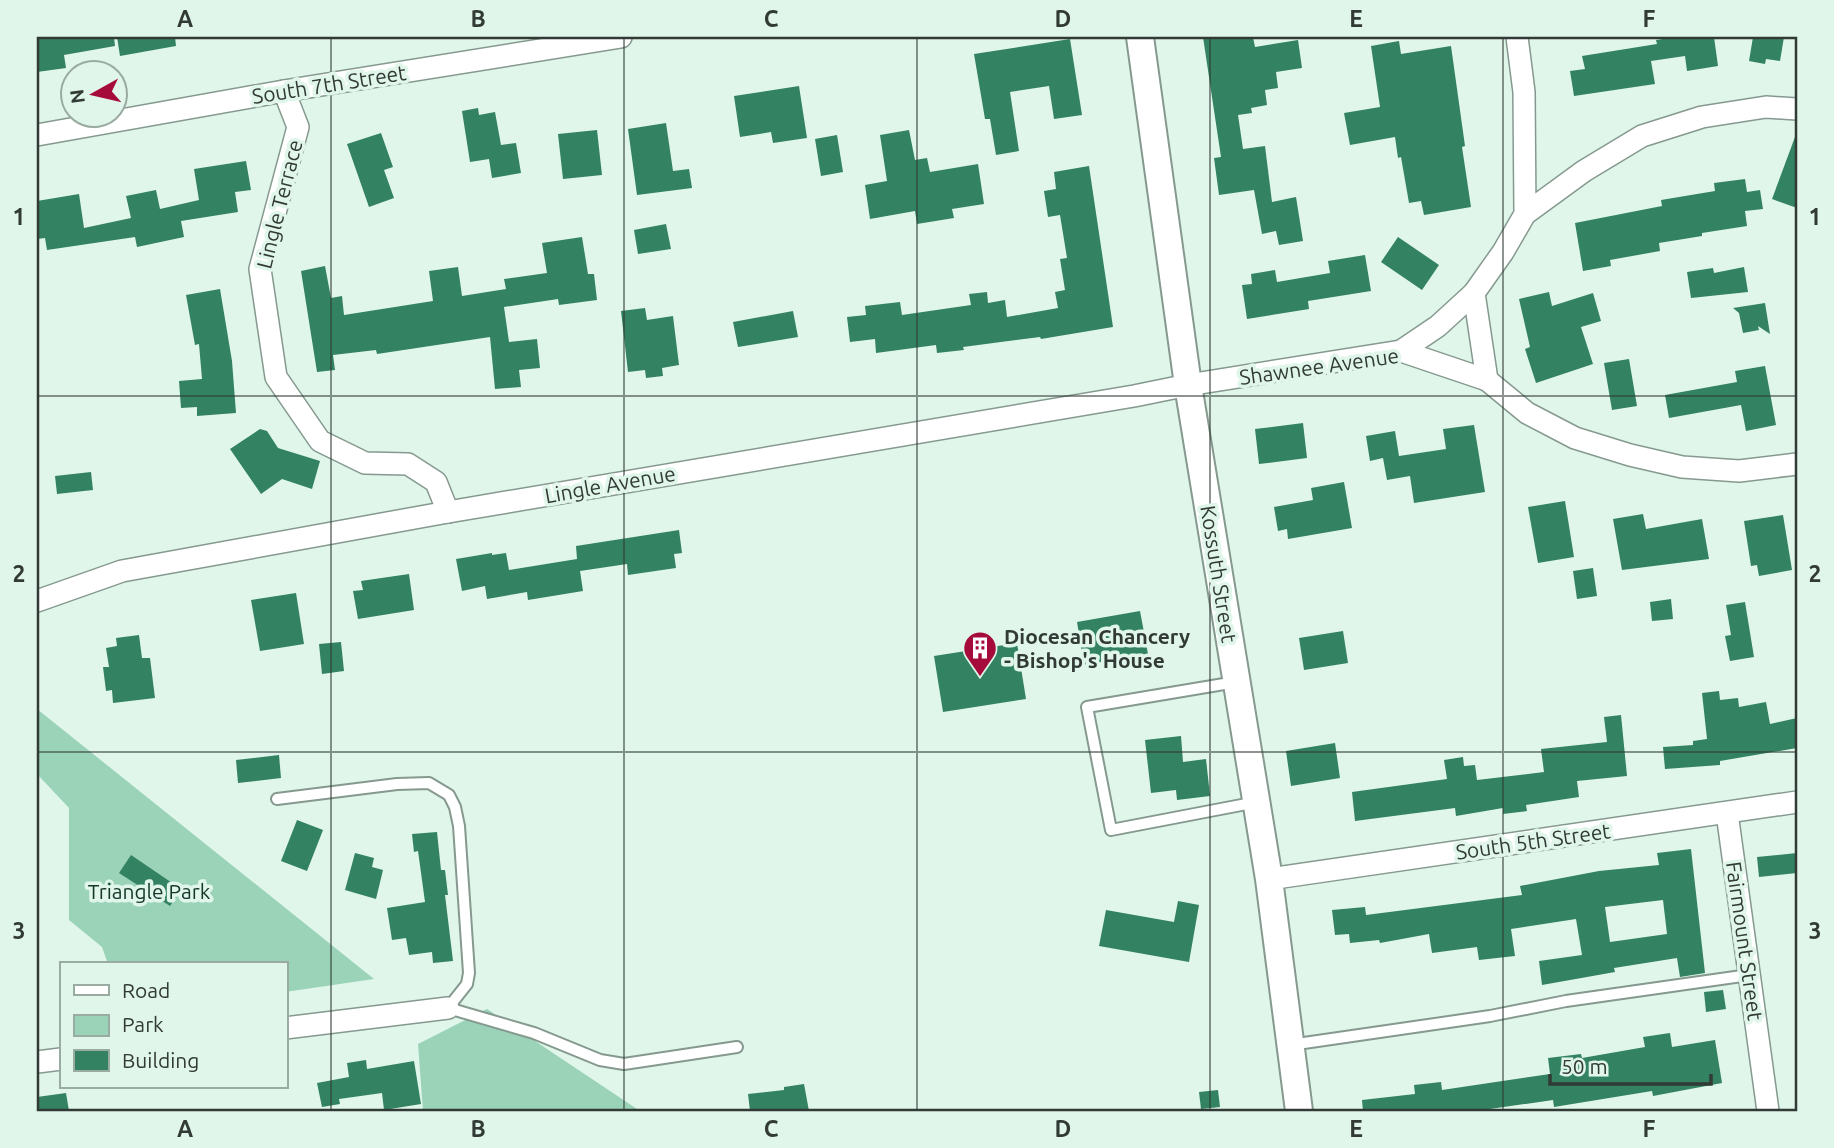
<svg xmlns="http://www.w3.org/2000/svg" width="1834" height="1148" viewBox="0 0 1834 1148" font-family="Ubuntu,sans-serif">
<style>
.green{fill:#9bd3b8}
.building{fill:#338262;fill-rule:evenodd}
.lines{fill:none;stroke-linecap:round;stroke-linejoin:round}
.service-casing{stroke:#85998f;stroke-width:14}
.minor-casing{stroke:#85998f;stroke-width:24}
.tertiary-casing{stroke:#85998f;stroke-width:30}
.service{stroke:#fff;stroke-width:10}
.minor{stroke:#fff;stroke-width:21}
.tertiary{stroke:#fff;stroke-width:26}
.grid{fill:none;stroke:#313a35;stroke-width:2;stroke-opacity:0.55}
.labels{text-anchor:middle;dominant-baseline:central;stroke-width:7;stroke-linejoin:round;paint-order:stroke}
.street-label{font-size:21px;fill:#313a35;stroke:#e0f6eb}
.poi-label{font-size:21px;font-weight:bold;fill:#313a35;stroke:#e0f6eb;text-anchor:start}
.park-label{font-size:21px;fill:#143728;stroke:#e0f6eb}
.neatline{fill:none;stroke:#313a35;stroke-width:2.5}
.grid-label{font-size:23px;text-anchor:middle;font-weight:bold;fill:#313a35}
</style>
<rect width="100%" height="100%" fill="#e0f6eb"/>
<g class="green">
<path d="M37,709L374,979L285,992V964H108L102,947L69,920V808L37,774Z"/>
<path d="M487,1009L640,1111H423L418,1044Z"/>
</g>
<g class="building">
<path d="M37,37H114L115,46L64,55L66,68L37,72Z"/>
<path d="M117,37H175L176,46L120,56Z"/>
<path d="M1203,37H1253L1255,47L1298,40L1302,68L1276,72L1278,88L1265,90L1267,105L1251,108L1252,113L1238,115L1243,149L1265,146L1272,202L1296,197L1303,241L1279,245L1276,231L1262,234L1254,190L1219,195L1214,158L1221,157Z"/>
<path d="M1676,37H1714L1718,66L1687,71L1685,56L1651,61L1655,84L1574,96L1570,71L1585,69L1582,56L1657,44L1656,40Z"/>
<path d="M1753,37H1784L1780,61L1766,59L1765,64L1749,61Z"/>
<path d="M1070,39L1082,115L1054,119L1049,86L1010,92L1019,151L996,155L990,119H985L974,54Z"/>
<path d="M1399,41L1401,54L1451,46L1465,146L1462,147L1471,207L1424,215L1421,201L1409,203L1401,157L1398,158L1395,137L1350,145L1344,113L1380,107L1371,46Z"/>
<path d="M799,86L807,138L773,143L771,132L740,137L734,96Z"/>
<path d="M478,108L479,115L495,112L501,145L516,143L521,173L492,178L489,159L470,162L462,111Z"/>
<path d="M666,123L673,171L689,169L692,188L637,195L628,129Z"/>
<path d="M597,130L602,175L563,179L558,134Z"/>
<path d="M909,130L915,160L927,158L930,172L978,164L984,204L952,209L954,218L917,224L915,211L870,219L865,185L887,181L880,135Z"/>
<path d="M381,133L393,167L384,170L394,198L369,207L347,144Z"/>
<path d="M837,135L843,172L821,176L815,139Z"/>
<path d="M1795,137H1797V208L1772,199Z"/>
<path d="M246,161L251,190L235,192L238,212L181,221L184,237L137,247L135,237L47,250L45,238L37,239V201L79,194L84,228L131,218L126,196L156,190L160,209L199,200L194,169Z"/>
<path d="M1089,166L1113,327L1041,339L1040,337L963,347L964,350L937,353L936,345L876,353L875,339L850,342L847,317L866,315L865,306L900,302L902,315L971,305L969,294L987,292L988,303L1005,300L1007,317L1058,308L1055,292L1065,290L1060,259L1067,258L1060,215L1048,217L1044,191L1056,189L1054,172Z"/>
<path d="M1745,179L1747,192L1760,190L1763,209L1745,211L1747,226L1702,233V236L1659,243L1660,251L1610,260L1611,266L1583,271L1575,223L1662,206L1661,200L1715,191L1714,183Z"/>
<path d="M666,224L671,249L638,254L634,230Z"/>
<path d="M582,237L588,274H594L597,300L559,305L558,299L504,307L509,342L537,339L540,368L519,370L521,387L495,389L490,337L377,354L376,350L333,355L335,370L317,372L301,271L325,266L331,298L342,296L344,315L433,301L429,271L458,267L462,296L506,289L504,279L547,273L542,243Z"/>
<path d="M1398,237L1439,265L1422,290L1381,262Z"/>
<path d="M1365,255L1371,291L1308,301L1309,309L1247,319L1242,285L1252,284L1251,274L1275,270L1277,282L1330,273L1328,261Z"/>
<path d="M1744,267L1748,292L1691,298L1687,272L1713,268L1714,273Z"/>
<path d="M220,289L232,361L236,413L197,416V407L181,408L179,381L202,379L199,344L195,345L186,295Z"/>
<path d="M1549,292L1552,306L1593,293L1601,321L1581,327L1593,364L1536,383L1525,349L1530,347L1519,299Z"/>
<path d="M1765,303L1770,334L1758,326L1759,330L1743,333L1739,313L1733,308Z"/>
<path d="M645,308L647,320L673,316L679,365L662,368L663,376L646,378L645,370L628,372L621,311Z"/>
<path d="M793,311L798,337L738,347L733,322Z"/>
<path d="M1629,359L1637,406L1612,410L1604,363Z"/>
<path d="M1765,366L1776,425L1746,431L1741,405L1669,418L1665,395L1737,382L1735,371Z"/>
<path d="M1303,423L1307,458L1259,464L1255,429Z"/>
<path d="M1474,425L1485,492L1414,503L1410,476L1387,480L1383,458L1370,461L1366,436L1395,431L1399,456L1446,449L1443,429Z"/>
<path d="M260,429L267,431L278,448L320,461L312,489L282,479L261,494L230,449Z"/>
<path d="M91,472L93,490L57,494L55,476Z"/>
<path d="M1344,482L1352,528L1288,539L1287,529L1278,531L1274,507L1313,500L1311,488Z"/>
<path d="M1565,501L1574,557L1538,563L1528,507Z"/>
<path d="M1643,514L1646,529L1702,519L1709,559L1622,570L1613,519Z"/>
<path d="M1783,515L1792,570L1759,576L1757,565L1751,566L1744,521Z"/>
<path d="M679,530L682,553L674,554L676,568L628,575L627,564L580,571L583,591L528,600L527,592L487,599L485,586L462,591L456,559L492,553V555L506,553L509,570L577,559L576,546Z"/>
<path d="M1593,568L1597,596L1577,599L1573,571Z"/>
<path d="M409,574L414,610L358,619L353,591L363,590L361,581Z"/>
<path d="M296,593L304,644L260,651L251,600Z"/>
<path d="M1671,599L1673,619L1652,621L1650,602Z"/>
<path d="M1745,602L1754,657L1730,661L1725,636L1731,635L1726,605Z"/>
<path d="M1140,611L1148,654L1084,665L1077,622Z"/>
<path d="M1343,631L1348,663L1304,670L1299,638Z"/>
<path d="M139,635L142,658H150L155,698L113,703L112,690L106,691L103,667H109L106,648L117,646L116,638Z"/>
<path d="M341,642L344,671L322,674L319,644Z"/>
<path d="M1017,643L1026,699L943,712L934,656Z"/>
<path d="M1719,691L1720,700L1738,698L1739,707L1766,702L1770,724L1797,718V748L1720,761V765L1665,769L1663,747L1693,745V741L1707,739L1702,693Z"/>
<path d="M1621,715L1627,776L1577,781L1579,797L1526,805L1527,811L1503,814V808L1456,816L1455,808L1355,821L1352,792L1447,779L1444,760L1463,757L1464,766L1475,765L1477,780L1544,772L1541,749L1607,742L1604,717Z"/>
<path d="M1181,736L1183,762L1206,759L1210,796L1177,800L1176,790L1151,793L1145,740Z"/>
<path d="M1335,743L1340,778L1291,786L1286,751Z"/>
<path d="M279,755L281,778L238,783L236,760Z"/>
<path d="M297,820L323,830L307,871L281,861Z"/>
<path d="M437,832L441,870H445L448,895H445L453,961L433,963L432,952L409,955L406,938L392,940L387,908L425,902L418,851L414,852L412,834Z"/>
<path d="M1691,849L1705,973L1680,977L1677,958L1614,968L1615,972L1542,985L1539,961L1582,955L1576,919L1511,929L1515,956L1479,960L1477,947L1432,953L1429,934L1380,943L1379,940L1350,943L1349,934L1335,935L1332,910L1365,907L1366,915L1522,895L1520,886L1599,871L1659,865L1657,853ZM1663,900L1667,934L1610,942L1605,907Z"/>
<path d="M355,853L374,858L372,867L383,870L376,899L345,890Z"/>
<path d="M1797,853V873L1759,877L1757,857Z"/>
<path d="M131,855L181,889L170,906L119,873Z"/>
<path d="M1178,901L1199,905L1189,962L1099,946L1106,910L1174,922Z"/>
<path d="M1723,990L1726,1009L1706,1012L1704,992Z"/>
<path d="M1670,1033L1672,1047L1715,1040L1722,1083L1653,1096L1652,1091L1554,1107L1553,1100L1476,1111H1363L1362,1100L1415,1094L1414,1085L1441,1082L1442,1090L1550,1074L1548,1058L1581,1054L1582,1058L1645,1047L1643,1037Z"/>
<path d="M366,1060L367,1069L414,1061L421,1104L384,1110L382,1093L339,1099L340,1104L322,1107L317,1083L349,1077L347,1063Z"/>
<path d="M804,1084L809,1111H750L748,1094L784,1090V1087Z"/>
<path d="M1218,1090L1220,1107L1201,1109L1199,1092Z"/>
<path d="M66,1093L69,1111H37V1097Z"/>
</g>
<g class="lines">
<g class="service-casing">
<g id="service">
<path d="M1236,682L1087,707L1111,830L1257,802"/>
<path d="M277,799L397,784L429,783L449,795L455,807L459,826L469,973L467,984L448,1008L534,1033L600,1060L624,1064L737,1047"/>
<path d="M1290,1045L1490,1016L1566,1001L1749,975"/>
</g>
</g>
<g class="minor-casing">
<g id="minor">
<path d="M284,91L298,127L260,269L276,377L320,441L365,463L408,464L436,482L448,512"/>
<path d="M37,135L284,91L621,37"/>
<path d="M1525,214L1584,171L1642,136L1702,117L1766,107L1797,109"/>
<path d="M1474,293L1487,380"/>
<path d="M1401,351L1438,326L1474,293L1503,252L1525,214L1524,92L1517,37"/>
<path d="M37,601L122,571L448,512L1134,396L1188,385L1401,351L1487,380L1527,413L1575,438L1630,455L1682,467L1739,471L1797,464"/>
<path d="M1727,813L1768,1111"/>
<path d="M1269,879L1797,802"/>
<path d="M285,1028L448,1008"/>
<path d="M37,1062L61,1059"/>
</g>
</g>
<g class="tertiary-casing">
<path id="tertiary" d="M1140,37L1188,385L1269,879L1299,1111"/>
</g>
<use href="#service" class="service"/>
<use href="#minor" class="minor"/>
<use href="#tertiary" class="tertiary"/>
</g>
<path class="grid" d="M331,37V1111M624,37V1111M917,37V1111M1210,37V1111M1503,37V1111M37,396H1797M37,752H1797"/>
<defs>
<g id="building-pin" transform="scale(1.75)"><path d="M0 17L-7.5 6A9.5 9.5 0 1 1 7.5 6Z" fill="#a60c3b" stroke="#e0f6eb"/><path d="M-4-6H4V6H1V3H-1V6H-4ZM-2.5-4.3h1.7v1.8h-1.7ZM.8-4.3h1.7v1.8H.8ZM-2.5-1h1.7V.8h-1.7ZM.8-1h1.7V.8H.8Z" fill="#fff"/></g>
</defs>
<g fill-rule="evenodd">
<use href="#building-pin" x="980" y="648"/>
</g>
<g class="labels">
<g class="street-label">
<text transform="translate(329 84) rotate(-9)">South 7th Street</text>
<text transform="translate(279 204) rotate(-76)">Lingle Terrace</text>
<text transform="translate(1319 366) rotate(-8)">Shawnee Avenue</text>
<text transform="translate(610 484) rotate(-10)">Lingle Avenue</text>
<text transform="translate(1219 574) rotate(81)">Kossuth Street</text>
<text transform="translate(1533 841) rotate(-8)">South 5th Street</text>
<text transform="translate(1745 941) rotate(82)">Fairmount Street</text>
</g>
<g class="poi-label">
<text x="1004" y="636">Diocesan Chancery<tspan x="1004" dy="24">- Bishop's House</tspan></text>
</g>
<g class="park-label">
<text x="149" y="891">Triangle Park</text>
</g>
</g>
<rect width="1834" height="1148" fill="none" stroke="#e0f6eb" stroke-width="77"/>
<rect x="60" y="962" width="228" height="126" fill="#e0f6eb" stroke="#9aaba2" stroke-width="2"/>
<rect x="74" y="985" width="35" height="10" fill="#ffffff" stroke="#9aaba2" stroke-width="2"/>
<text x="122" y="998" font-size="21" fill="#313a35">Road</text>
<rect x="74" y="1015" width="35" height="21" fill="#9bd3b8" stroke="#9aaba2" stroke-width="2"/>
<text x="122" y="1032" font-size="21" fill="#313a35">Park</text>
<rect x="74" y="1050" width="35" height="21" fill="#338262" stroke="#9aaba2" stroke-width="2"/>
<text x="122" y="1068" font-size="21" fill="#313a35">Building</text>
<g transform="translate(94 94) rotate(262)"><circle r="33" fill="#e0f6eb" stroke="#9aaba2" stroke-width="2"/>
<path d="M0-5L12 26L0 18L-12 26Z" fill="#a60c3b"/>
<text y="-10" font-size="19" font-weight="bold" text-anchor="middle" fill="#313a35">N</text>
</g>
<path d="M1550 1074v10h161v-10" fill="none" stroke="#313a35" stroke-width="3.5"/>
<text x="1561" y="1074" font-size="21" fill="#313a35" stroke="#e0f6eb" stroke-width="5" paint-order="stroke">50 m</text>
<rect x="38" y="38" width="1758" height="1072" class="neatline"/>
<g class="grid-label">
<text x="185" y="27">A</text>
<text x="478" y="27">B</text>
<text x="771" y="27">C</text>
<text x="1063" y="27">D</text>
<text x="1356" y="27">E</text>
<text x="1649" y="27">F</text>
<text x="19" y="225">1</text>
<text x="1815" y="225">1</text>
<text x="19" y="582">2</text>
<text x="1815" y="582">2</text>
<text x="19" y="939">3</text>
<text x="1815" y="939">3</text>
<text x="185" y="1137">A</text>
<text x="478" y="1137">B</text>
<text x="771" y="1137">C</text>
<text x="1063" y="1137">D</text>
<text x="1356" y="1137">E</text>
<text x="1649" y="1137">F</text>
</g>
</svg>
